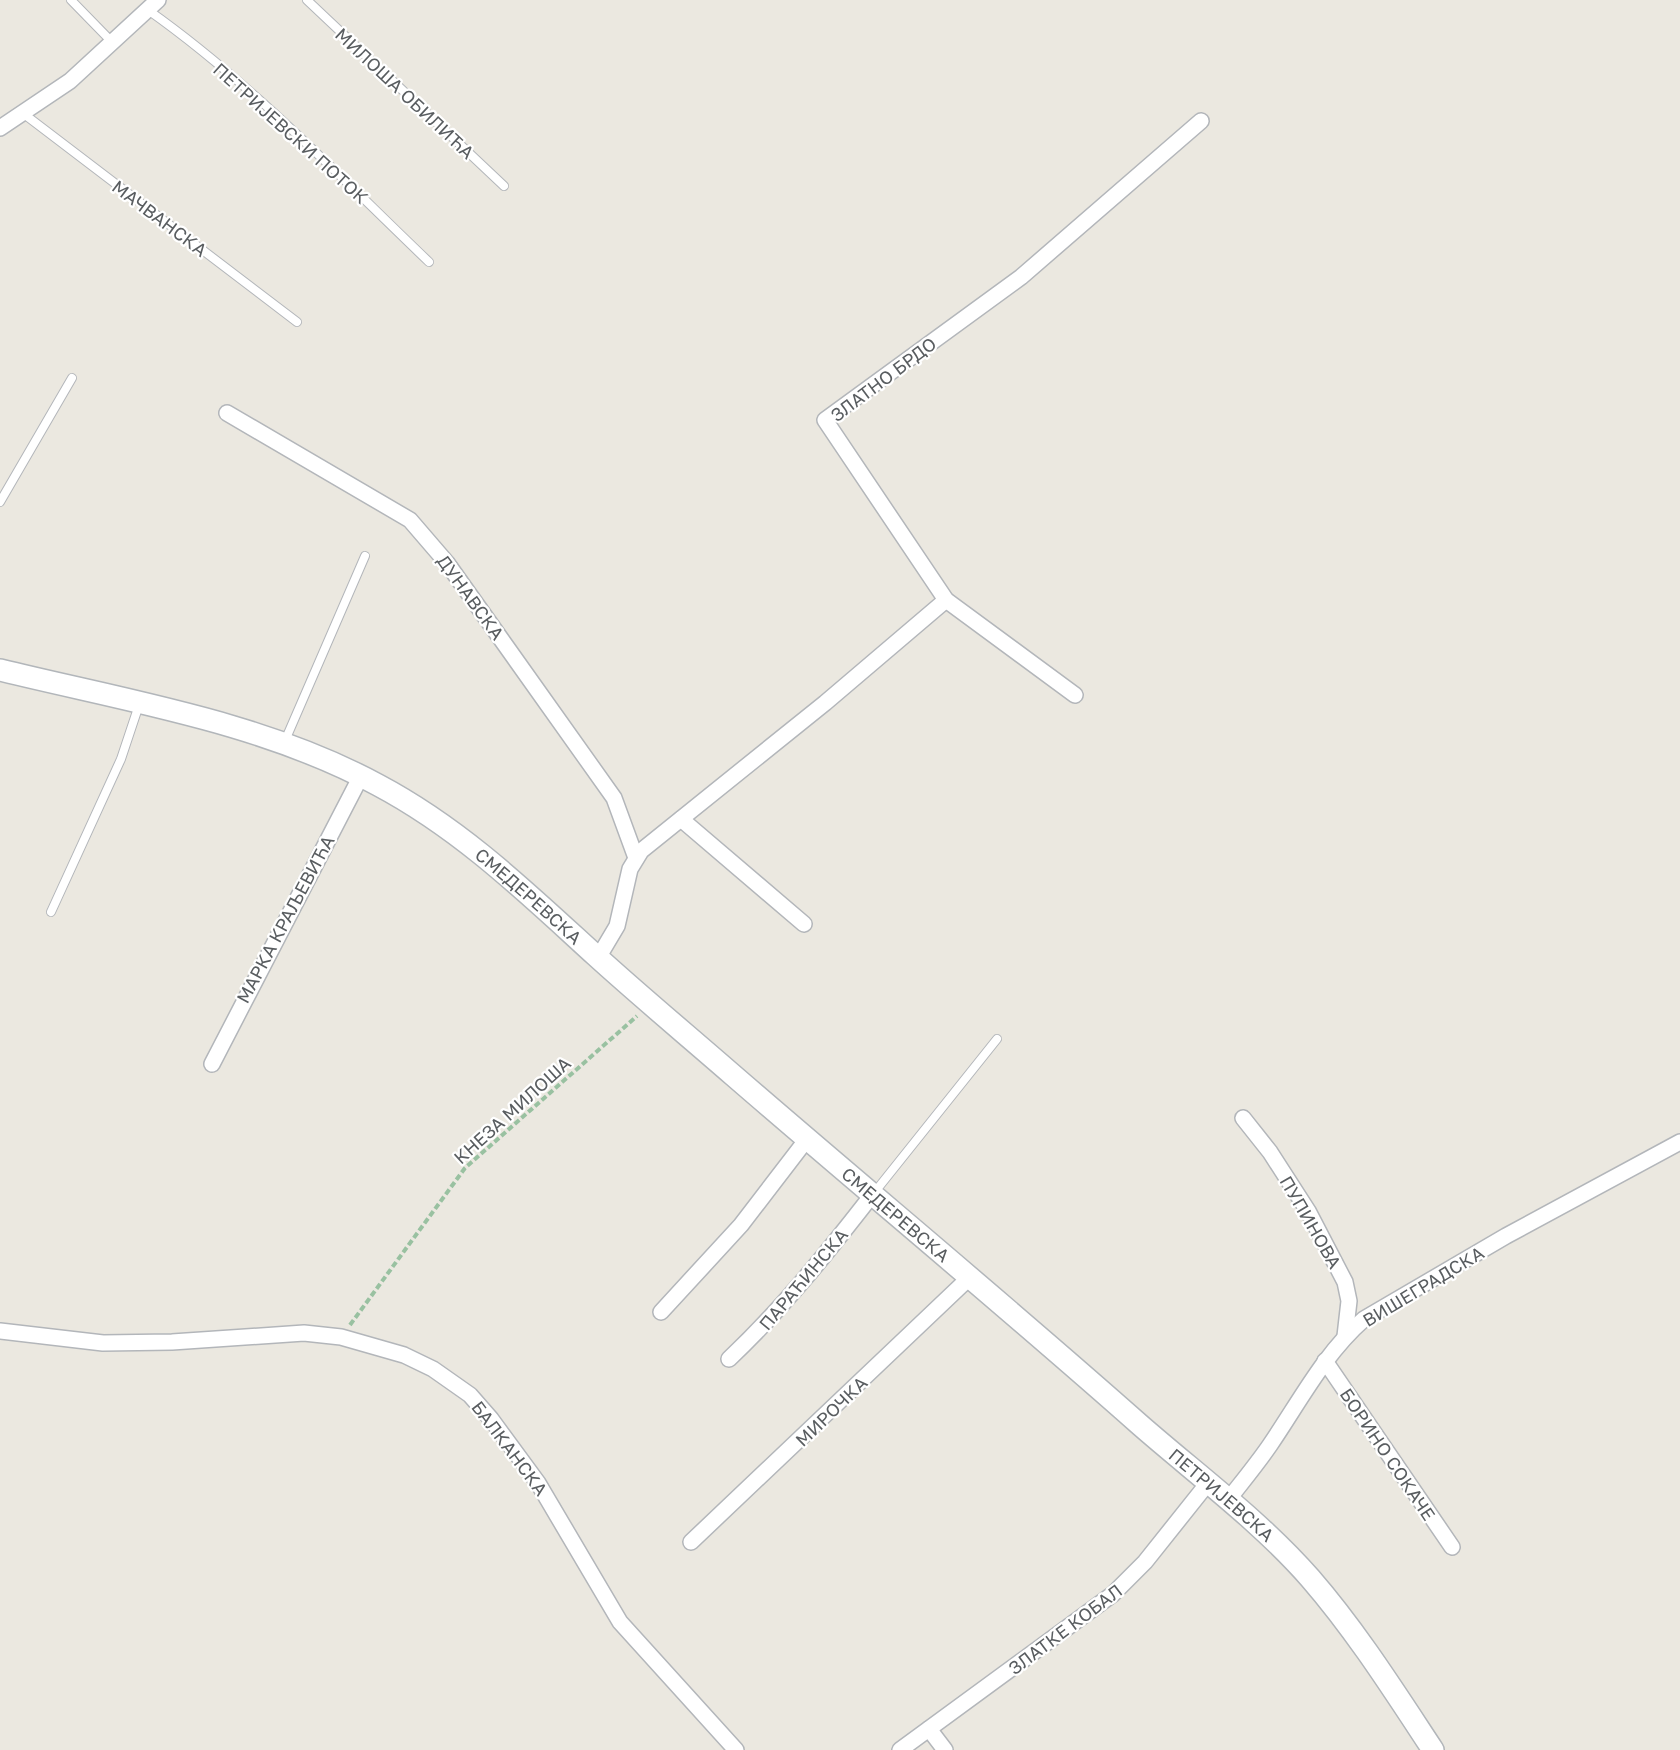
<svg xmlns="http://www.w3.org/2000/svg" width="1680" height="1750" viewBox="0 0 1680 1750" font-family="'Golos Text',sans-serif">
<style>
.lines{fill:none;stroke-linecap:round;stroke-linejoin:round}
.lane-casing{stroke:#b3b6ba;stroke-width:10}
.street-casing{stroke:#b3b6ba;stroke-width:18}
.secondary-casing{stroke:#b2b6ba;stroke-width:24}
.path{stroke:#99c1a1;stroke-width:4;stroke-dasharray:6 3;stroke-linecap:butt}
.lane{stroke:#fff;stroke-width:8}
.street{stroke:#fff;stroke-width:15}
.secondary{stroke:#fff;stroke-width:21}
.labels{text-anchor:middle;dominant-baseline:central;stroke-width:4.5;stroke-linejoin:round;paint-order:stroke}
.street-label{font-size:18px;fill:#595d60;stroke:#fff}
</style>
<rect width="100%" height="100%" fill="#ebe8e0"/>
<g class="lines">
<g class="lane-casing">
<g id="lane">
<path d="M71,0L111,41"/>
<path d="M307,0L504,186"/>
<path d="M148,10C250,82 339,176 429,262"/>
<path d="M24,114L297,322"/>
<path d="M0,502L72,378"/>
<path d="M284,743L365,556"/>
<path d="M51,912L121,759L139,705"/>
<path d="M874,1193L997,1039"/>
</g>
</g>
<g class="street-casing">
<g id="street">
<path d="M0,128L70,81L158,0"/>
<path d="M227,413L410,520L447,563L614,798L636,858"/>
<path d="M1075,695L946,600L825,420L1021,277L1201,121"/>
<path d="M681,819L804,924"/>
<path d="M598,958L617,926L630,869L641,851L825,703L946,600"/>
<path d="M212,1064L361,776"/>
<path d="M1243,1118L1270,1152L1308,1211L1345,1282L1349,1301L1345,1336"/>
<path d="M661,1312L741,1225L807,1139"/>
<path d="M0,1331L103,1343L172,1342L304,1333L341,1337L404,1355L433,1369L470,1395L491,1419L538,1483L620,1622L736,1750"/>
<path d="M729,1359C782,1309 827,1253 872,1195"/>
<path d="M1325,1361L1452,1547"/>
<path d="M1228,1500C1242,1482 1257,1464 1270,1445C1300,1401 1324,1354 1364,1319L1506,1236L1680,1142"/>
<path d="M691,1542L969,1278"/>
<path d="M929,1729L945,1750"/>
<path d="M900,1750L1113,1594L1145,1562L1208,1483"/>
</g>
</g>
<g class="secondary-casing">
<g id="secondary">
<path id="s1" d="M0,670C126,701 262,722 378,785C461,829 526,892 595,955C640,996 687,1035 734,1076C868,1192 1006,1306 1139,1424C1196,1474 1259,1520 1310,1578C1356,1631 1394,1691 1433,1750"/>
</g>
</g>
<path class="path" d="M350,1325L465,1168L637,1016"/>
<use href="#lane" class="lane"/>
<use href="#street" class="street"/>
<use href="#secondary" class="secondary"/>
</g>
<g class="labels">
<g class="street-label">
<text transform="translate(405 93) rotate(43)">МИЛОША ОБИЛИЋА</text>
<text transform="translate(291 133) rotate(42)">ПЕТРИЈЕВСКИ ПОТОК</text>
<text transform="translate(160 218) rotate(37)">МАЧВАНСКА</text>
<text transform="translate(883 379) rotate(-37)">ЗЛАТНО БРДО</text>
<text transform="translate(471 597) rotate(54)">ДУНАВСКА</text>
<text stroke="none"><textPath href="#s1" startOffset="584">СМЕДЕРЕВСКА</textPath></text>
<text transform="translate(285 919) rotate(-62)">МАРКА КРАЉЕВИЋА</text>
<text transform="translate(512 1110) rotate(-42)">КНЕЗА МИЛОША</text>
<text stroke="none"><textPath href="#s1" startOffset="1070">СМЕДЕРЕВСКА</textPath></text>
<text transform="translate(1311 1222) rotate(60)">ПУПИНОВА</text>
<text transform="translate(803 1279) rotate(-50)">ПАРАЋИНСКА</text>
<text transform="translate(1423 1286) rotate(-31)">ВИШЕГРАДСКА</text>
<text transform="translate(831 1411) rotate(-44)">МИРОЧКА</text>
<text transform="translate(510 1448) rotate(53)">БАЛКАНСКА</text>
<text transform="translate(1388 1454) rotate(56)">БОРИНО СОКАЧЕ</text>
<text stroke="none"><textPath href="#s1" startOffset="1500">ПЕТРИЈЕВСКА</textPath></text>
<text transform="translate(1065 1629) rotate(-37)">ЗЛАТКЕ КОБАЛ</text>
</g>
</g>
</svg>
